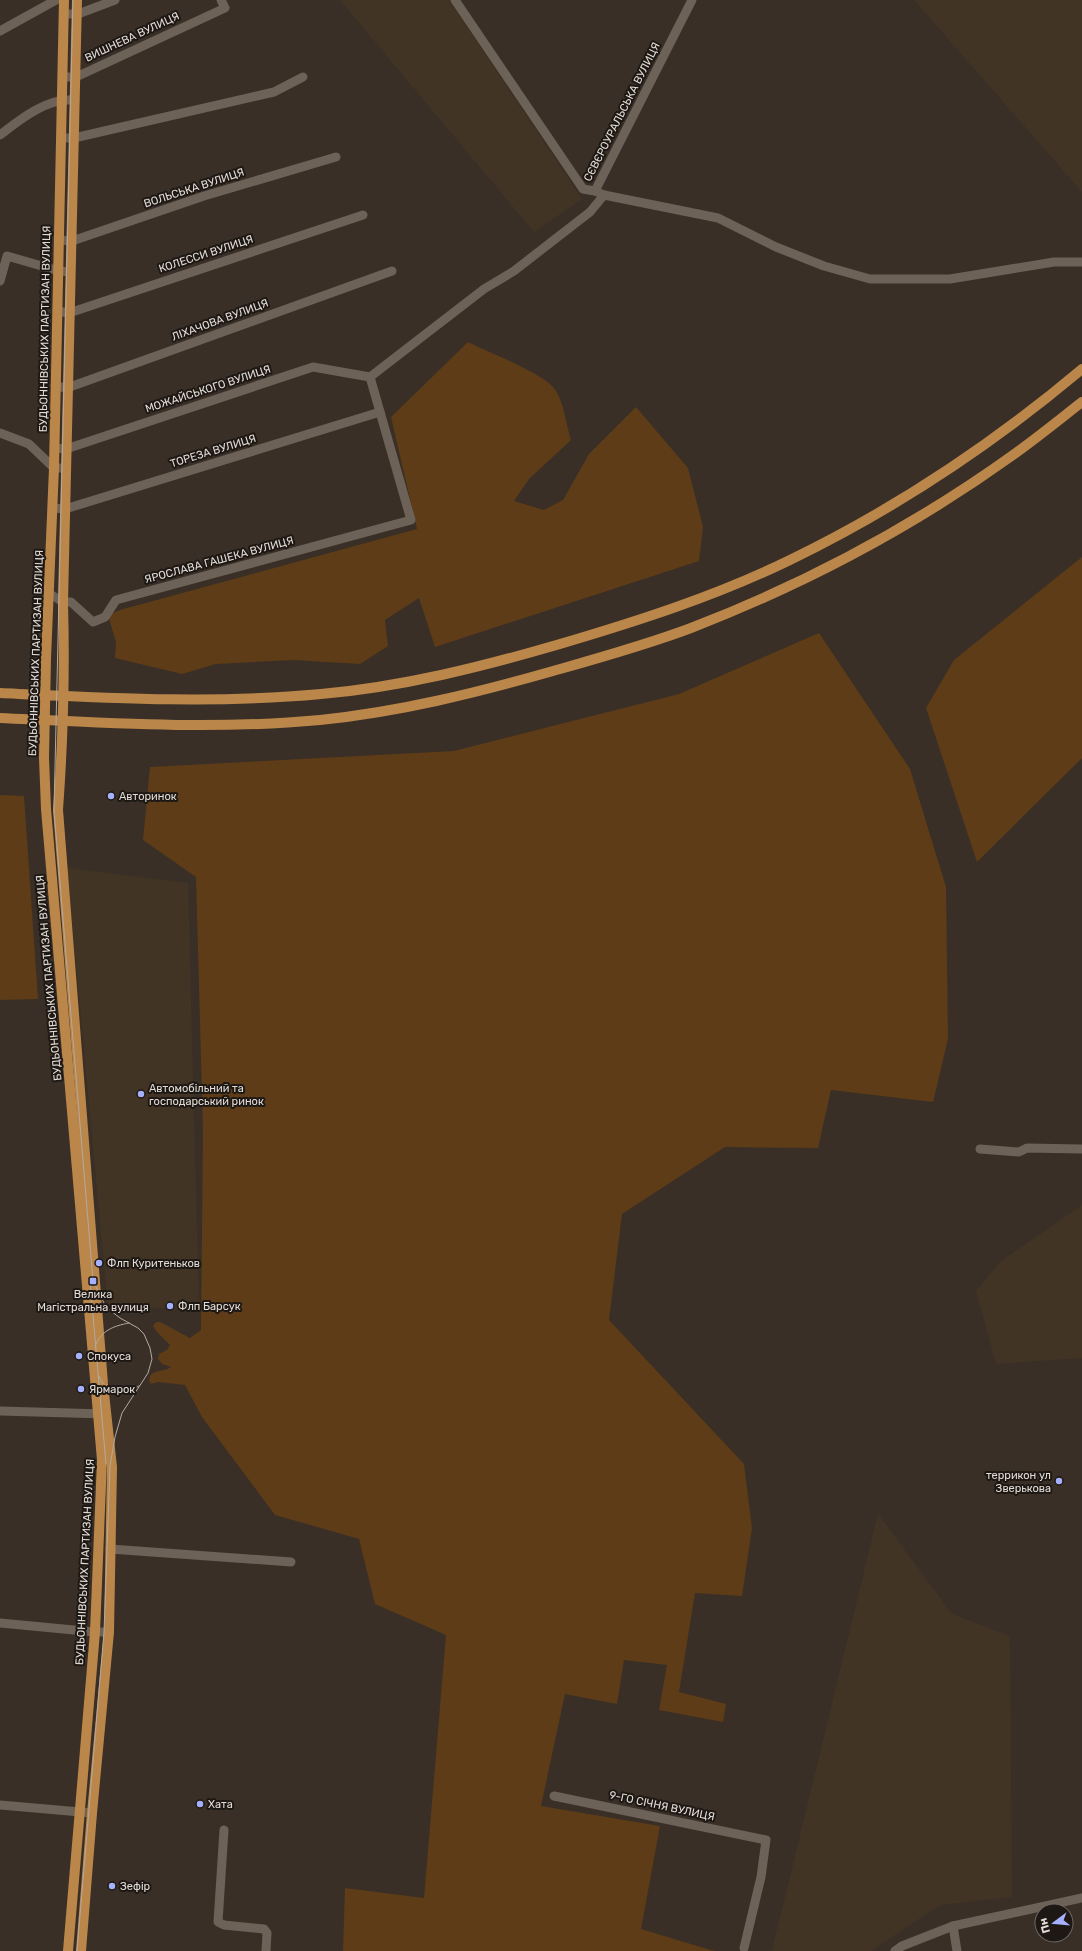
<svg xmlns="http://www.w3.org/2000/svg" width="1082" height="1951" viewBox="0 0 1082 1951" font-family="Rubik,sans-serif">
<style>
.built{fill:#423425}
.green{fill:#5d3c17}
.lines{fill:none;stroke-linecap:round;stroke-linejoin:round}
.minor{stroke:#6d6257;stroke-width:9}
.major{stroke:#bb8649;stroke-width:10}
.tram{stroke:#b2aaa3;stroke-width:1}
.poi-dot{fill:#a5b1fc;stroke:#1d1814;stroke-width:1.5}
.labels{text-anchor:middle;dominant-baseline:central;stroke-width:4;stroke-linejoin:round;paint-order:stroke}
.street-label{font-size:11px;fill:#e3dcd6;stroke:#1d1814}
.poi-label{font-size:11px;fill:#e3dcd6;stroke:#1d1814;text-anchor:start}
</style>
<rect width="100%" height="100%" fill="#392f26"/>
<g class="built">
<path d="M340,0H449L582,199L534,232Z"/>
<path d="M914,0H1082V192Z"/>
<path d="M67,868L188,883L199,1310L108,1306Z"/>
<path d="M1082,1205V1358L996,1364L976,1291L1001,1261Z"/>
<path d="M878,1514L952,1614L1010,1636L1012,1897L940,1905L871,1951H772Z"/>
</g>
<g class="green">
<path d="M468,342C488,352 540,372 553,387C564,400 566,424 571,440L529,479L514,501L544,510L563,500L589,454L636,407L688,468L703,527L699,561L435,647L419,598L385,620L388,646L360,664L293,660L216,664L182,674L115,658L116,642L108,615L120,610L417,529L391,417Z"/>
<path d="M1082,557V758L977,862L926,708L954,660Z"/>
<path d="M819,633L910,769L946,887L948,1039L933,1102L831,1090L818,1148L725,1147L622,1214L609,1320L744,1464L752,1528L742,1596L695,1593L679,1692L726,1704L723,1722L659,1710L667,1665L624,1660L617,1704L565,1694L541,1806L660,1826L641,1929L714,1951H343L345,1888L424,1898L446,1635L375,1604L359,1539L275,1515L202,1417L185,1385L158,1382L151,1384L149,1380C151,1368 163,1373 171,1367L162,1364L158,1359L159,1354L167,1350L170,1345L157,1332L153,1326L156,1322H160L190,1338L201,1330L203,1131L196,877L143,840L150,767L454,751L679,694Z"/>
<path d="M0,795L24,796L38,999L0,1000Z"/>
</g>
<g class="lines">
<g class="minor">
<path d="M455,0L583,189L595,191"/>
<path d="M692,0L595,191L604,195L718,218L776,247L824,266L870,279H950L1054,262H1082"/>
<path d="M64,14H78L115,0"/>
<path d="M0,31L56,0"/>
<path d="M63,77H76L225,8L221,0"/>
<path d="M0,135C22,118 47,98 75,100"/>
<path d="M61,138H74L274,92L303,77"/>
<path d="M60,240L72,241L204,196L336,157"/>
<path d="M0,281L7,256L59,271L70,272"/>
<path d="M57,311L69,313L363,215"/>
<path d="M55,386L67,388L392,271"/>
<path d="M0,433L29,444L54,468H66"/>
<path d="M54,448L66,449L313,367L370,377"/>
<path d="M53,508L65,509L380,412"/>
<path d="M50,594L63,602H71L93,622L105,617L116,600L411,520L370,377L484,289L514,271L541,250L590,212L604,195"/>
<path d="M980,1149L1019,1152L1027,1148L1082,1149"/>
<path d="M0,1411L105,1414"/>
<path d="M110,1549L291,1562"/>
<path d="M0,1623L95,1632H109"/>
<path d="M554,1796L766,1840L761,1877L744,1948"/>
<path d="M0,1805L92,1813"/>
<path d="M224,1830L218,1922L224,1925L264,1929L267,1933L266,1951"/>
<path d="M953,1926L957,1951"/>
<path d="M895,1951L902,1946L953,1926L1082,1898"/>
</g>
<g class="major">
<path d="M64,0L54,468L46,658L44,758L46,809L102,1460L95,1632L68,1951"/>
<path d="M77,0L63,602C65,672 63,741 58,810L103,1384L112,1467L109,1632L92,1813L81,1951"/>
<path d="M0,693C107,698 214,704 321,694C402,687 481,667 560,644C638,621 716,596 790,560C895,509 993,444 1082,369"/>
<path d="M0,718C106,723 213,730 320,720C399,712 476,693 553,671C599,658 646,645 691,628C805,584 914,526 1013,455C1037,438 1059,420 1082,402"/>
</g>
<g class="tram">
<path d="M73,0L54,810L93,1281L106,1307L120,1318L138,1328L144,1334L150,1348L152,1359L148,1373L122,1413L115,1437L110,1466L104,1632L77,1951"/>
<path d="M90,1281L106,1464"/>
<path d="M95,1347C100,1331 113,1326 129,1323"/>
<path d="M99,1376C105,1394 125,1394 139,1386"/>
</g>
</g>
<g class="poi-dot">
<circle cx="111" cy="796" r="4"/>
<circle cx="141" cy="1094" r="4"/>
<circle cx="99" cy="1263" r="4"/>
<rect x="89" y="1277" width="8" height="8" rx="2"/>
<circle cx="170" cy="1306" r="4"/>
<circle cx="79" cy="1356" r="4"/>
<circle cx="81" cy="1389" r="4"/>
<circle cx="1059" cy="1481" r="4"/>
<circle cx="200" cy="1804" r="4"/>
<circle cx="112" cy="1886" r="4"/>
</g>
<g class="labels">
<g class="street-label">
<text transform="translate(132 37) rotate(-25)">ВИШНЕВА ВУЛИЦЯ</text>
<text transform="translate(622 112) rotate(-63)">СЄВЄРОУРАЛЬСЬКА ВУЛИЦЯ</text>
<text transform="translate(194 188) rotate(-18)">ВОЛЬСЬКА ВУЛИЦЯ</text>
<text transform="translate(206 254) rotate(-18)">КОЛЕССИ ВУЛИЦЯ</text>
<text transform="translate(220 320) rotate(-20)">ЛІХАЧОВА ВУЛИЦЯ</text>
<text transform="translate(45 329) rotate(-89)">БУДЬОННІВСЬКИХ ПАРТИЗАН ВУЛИЦЯ</text>
<text transform="translate(208 389) rotate(-18)">МОЖАЙСЬКОГО ВУЛИЦЯ</text>
<text transform="translate(213 451) rotate(-17)">ТОРЕЗА ВУЛИЦЯ</text>
<text transform="translate(219 560) rotate(-15)">ЯРОСЛАВА ГАШЕКА ВУЛИЦЯ</text>
<text transform="translate(36 653) rotate(-88)">БУДЬОННІВСЬКИХ ПАРТИЗАН ВУЛИЦЯ</text>
<text transform="translate(49 978) rotate(-95)">БУДЬОННІВСЬКИХ ПАРТИЗАН ВУЛИЦЯ</text>
<text transform="translate(85 1562) rotate(-87)">БУДЬОННІВСЬКИХ ПАРТИЗАН ВУЛИЦЯ</text>
<text transform="translate(662 1806) rotate(12)">9-ГО СІЧНЯ ВУЛИЦЯ</text>
</g>
<g class="poi-label">
<text x="119" y="796">Авторинок</text>
<text x="149" y="1088">Автомобільний та<tspan x="149" dy="13">господарський ринок</tspan></text>
<text x="107" y="1263">Флп Куритеньков</text>
<text x="93" y="1294" text-anchor="middle">Велика<tspan x="93" dy="13">Магістральна вулиця</tspan></text>
<text x="178" y="1306">Флп Барсук</text>
<text x="87" y="1356">Спокуса</text>
<text x="89" y="1389">Ярмарок</text>
<text x="1051" y="1475" text-anchor="end">террикон ул<tspan x="1051" dy="13">Зверькова</tspan></text>
<text x="208" y="1804">Хата</text>
<text x="120" y="1886">Зефір</text>
</g>
</g>
<g transform="translate(1054 1923) rotate(254)"><circle r="19" fill="#1d1814" stroke="#6c6662"/>
<path d="M0-3L7 15L0 10L-7 15Z" fill="#a5b1fc"/>
<text y="-6" font-size="11" font-weight="bold" text-anchor="middle" fill="#e3dcd6">Пн</text>
</g>
</svg>
